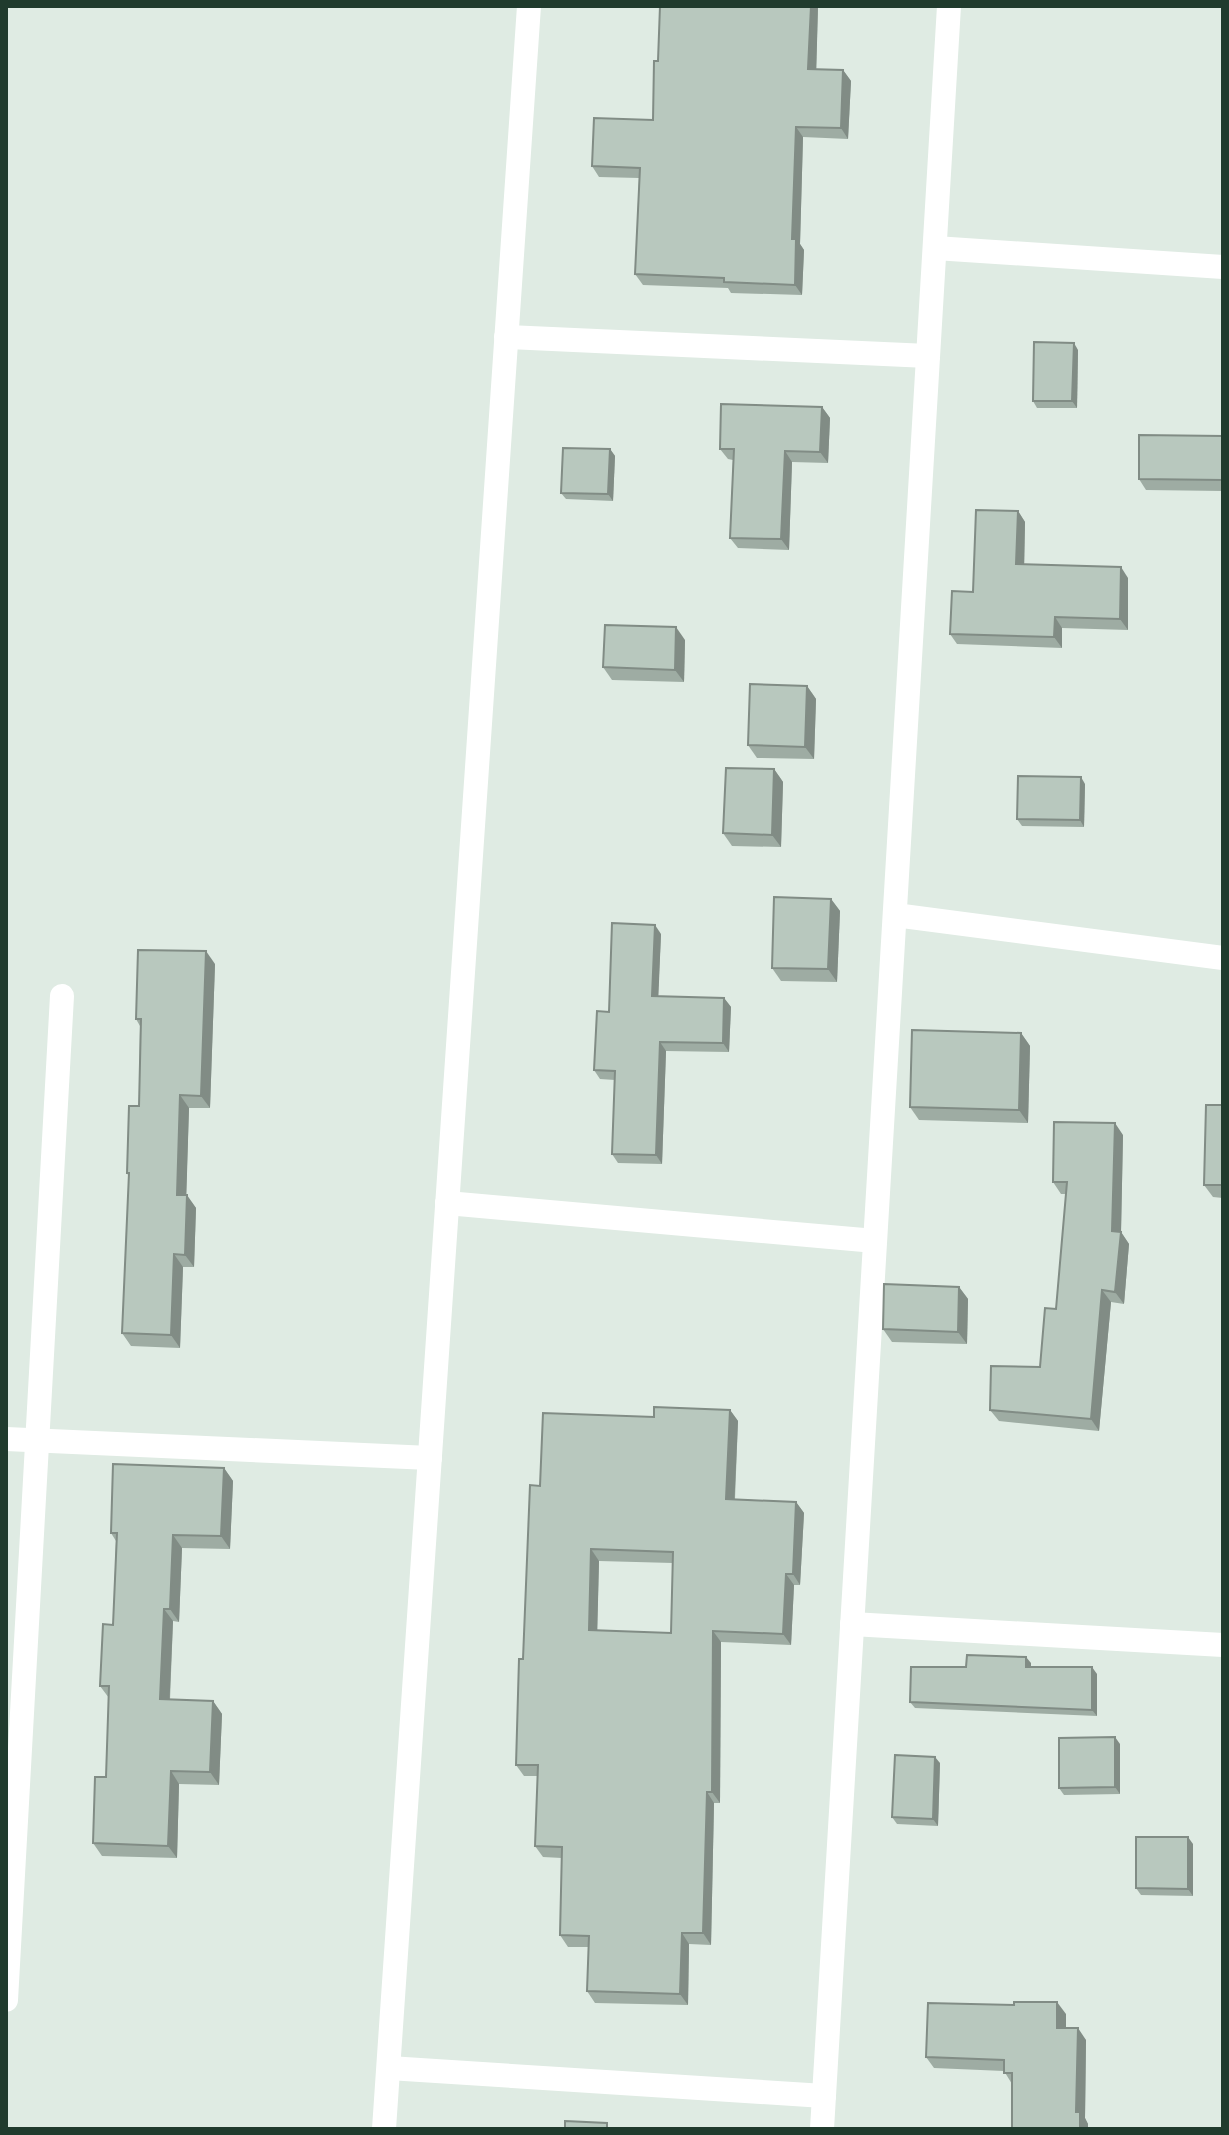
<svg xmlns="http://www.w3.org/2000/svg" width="1229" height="2135" viewBox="0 0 1229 2135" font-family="Signika,sans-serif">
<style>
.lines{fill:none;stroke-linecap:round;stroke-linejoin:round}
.minor{stroke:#fff;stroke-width:24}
.wall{fill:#9eaca3;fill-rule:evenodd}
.shaded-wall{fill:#818c85}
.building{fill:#b8c8be;stroke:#818c85;stroke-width:2;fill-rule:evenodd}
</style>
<rect width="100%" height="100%" fill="#dfebe3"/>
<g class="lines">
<g class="minor">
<path d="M935,248L1223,267"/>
<path d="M506,337L928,356"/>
<path d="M895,915L1223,958"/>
<path d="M447,1203L875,1241"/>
<path d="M6,1439L430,1458"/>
<path d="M852,1624L1223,1645"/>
<path d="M6,2000L62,996"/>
<path d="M389,2068L824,2096"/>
<path d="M384,2129L529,6"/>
<path d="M822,2129L949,6"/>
</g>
</g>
<g class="wall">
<path d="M818,6L816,70H843L851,81L848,139L803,137L800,244L804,250L802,295L731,293L728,288L643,285L635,274L639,178L599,177L592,166L653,120L658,61Z"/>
<path d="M1078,350L1077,408H1037L1033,401Z"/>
<path d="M822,407L830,418L828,463L792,462L789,550L738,548L730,538L733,460L728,459L720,449Z"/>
<path d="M1223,436V491L1146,490L1139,479Z"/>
<path d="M610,449L615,456L613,501L566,499L561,493Z"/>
<path d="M1018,511L1025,522L1024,564L1128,578V630L1062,628V648L957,644L950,634Z"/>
<path d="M685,640L684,682L612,680L603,667Z"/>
<path d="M807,686L816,699L814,759L757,758L748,745Z"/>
<path d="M774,769L783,782L781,847L732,846L723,833Z"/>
<path d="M1085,784L1084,827L1022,826L1017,819Z"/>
<path d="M831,899L840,911L837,982L781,981L772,968Z"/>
<path d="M661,934L658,996L724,998L731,1007L729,1052L666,1051L662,1164L618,1163L612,1154L615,1080L600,1079L594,1070L609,1012Z"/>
<path d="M215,964L210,1108H189L186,1195L196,1208L194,1267H183L180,1348L131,1346L122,1333L129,1177L127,1173L139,1106L140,1026L136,1019Z"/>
<path d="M1021,1033L1030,1046L1028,1123L919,1120L910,1107Z"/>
<path d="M1223,1105V1198L1213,1197L1204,1185Z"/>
<path d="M1123,1135L1121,1232L1129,1244L1124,1304L1111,1302L1099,1431L999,1421L990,1410L1040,1367L1056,1309L1066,1194H1061L1053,1182Z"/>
<path d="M959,1287L968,1299L967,1344L892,1342L883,1329Z"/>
<path d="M730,1410L738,1421L735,1499L796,1502L804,1513L800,1585H794L791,1645L721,1642L720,1803H714L711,1945L689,1944L688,2005L595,2003L587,1991L589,1947H568L560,1935L562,1858L543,1857L535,1846L538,1776H524L516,1765L523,1659L540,1486L654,1417ZM599,1561L673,1563L671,1633L597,1631Z"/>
<path d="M224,1468L233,1481L230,1549L182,1548L179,1622L173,1621L170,1700L213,1701L222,1714L219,1785L179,1784L177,1858L102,1856L93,1843L106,1777L109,1698L100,1686L113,1625L116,1541L111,1533Z"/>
<path d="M1031,1663V1667L1097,1674V1716L915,1708L910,1702L966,1667Z"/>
<path d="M1120,1744V1794L1064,1795L1059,1788Z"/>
<path d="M940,1763L938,1826L897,1824L892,1817Z"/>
<path d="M1193,1844V1896L1141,1895L1136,1888Z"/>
<path d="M1066,2014V2028L1086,2040L1085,2118L1088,2124V2129L1012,2084L1004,2071L934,2068L926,2057Z"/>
</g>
<g class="shaded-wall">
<path d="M811,6H818L816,80L808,69Z"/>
<path d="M843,70L851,81L848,139L841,128Z"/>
<path d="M796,127L803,137L800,244L804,250L802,295L795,285L792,239Z"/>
<path d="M1074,343L1078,350L1077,408L1072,401Z"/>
<path d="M822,407L830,418L828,463L820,452Z"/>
<path d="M610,449L615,456L613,501L608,494Z"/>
<path d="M785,451L792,462L789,550L781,539Z"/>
<path d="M1018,511L1025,522L1024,574L1016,564Z"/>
<path d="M1121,567L1128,578V630L1120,619Z"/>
<path d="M1055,617L1062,628V648L1054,637Z"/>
<path d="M676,627L685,640L684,682L675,670Z"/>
<path d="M807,686L816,699L814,759L805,747Z"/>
<path d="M774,769L783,782L781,847L772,835Z"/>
<path d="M1081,777L1085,784L1084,827L1080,820Z"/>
<path d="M831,899L840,911L837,982L828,969Z"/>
<path d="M655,925L661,934L658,1005L652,996Z"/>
<path d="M206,951L215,964L210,1108L201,1096Z"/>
<path d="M724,998L731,1007L729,1052L723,1043Z"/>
<path d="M1021,1033L1030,1046L1028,1123L1019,1110Z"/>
<path d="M660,1042L666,1051L662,1164L656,1155Z"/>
<path d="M180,1095L189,1108L186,1207L177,1195Z"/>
<path d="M1115,1123L1123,1135L1121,1232L1129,1244L1124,1304L1115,1292L1112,1231Z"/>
<path d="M187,1195L196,1208L194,1267L185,1255Z"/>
<path d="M174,1254L183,1267L180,1348L171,1335Z"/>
<path d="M959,1287L968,1299L967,1344L958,1332Z"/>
<path d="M1102,1290L1111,1302L1099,1431L1091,1419Z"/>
<path d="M730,1410L738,1421L734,1510L726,1499Z"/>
<path d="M224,1468L233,1481L230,1549L221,1536Z"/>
<path d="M796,1502L804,1513L800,1585L793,1574Z"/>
<path d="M173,1535L182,1548L179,1622L170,1609Z"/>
<path d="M591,1549L599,1561L597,1642L589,1630Z"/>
<path d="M786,1574L794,1585L791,1645L783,1634Z"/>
<path d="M164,1609L173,1621L169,1712L160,1699Z"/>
<path d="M713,1631L721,1642L720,1803L712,1792Z"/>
<path d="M1026,1657L1031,1663V1674L1026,1667Z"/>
<path d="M1092,1667L1097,1674V1716L1092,1710Z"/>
<path d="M213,1701L222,1714L219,1785L210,1772Z"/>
<path d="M1115,1737L1120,1744V1794L1115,1787Z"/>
<path d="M935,1757L940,1763L938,1826L933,1819Z"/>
<path d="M171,1771L179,1784L177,1858L168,1846Z"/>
<path d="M707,1792L714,1803L711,1945L703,1933Z"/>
<path d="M1188,1837L1193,1844V1896L1188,1889Z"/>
<path d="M682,1933L689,1944L688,2005L680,1994Z"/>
<path d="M1057,2002L1066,2014V2040L1057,2028Z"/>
<path d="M1078,2028L1086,2040L1085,2118L1088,2124V2129H1080L1076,2112Z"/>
</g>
<g class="building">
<path d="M660,6H811L808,69L843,70L841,128L796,127L792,239H796L795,285L724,282V278L635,274L640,168L592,166L594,118L653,120L654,61H658Z"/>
<path d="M1034,342L1074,343L1072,401H1033Z"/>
<path d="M721,404L822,407L820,452L785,451L781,539L730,538L734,449H720Z"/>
<path d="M1139,435L1223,436V480L1139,479Z"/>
<path d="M563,448L610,449L608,494L561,493Z"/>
<path d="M976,510L1018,511L1016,564L1121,567L1120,619L1055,617L1054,637L950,634L952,591L973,592Z"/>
<path d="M605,625L676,627L675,670L603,667Z"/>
<path d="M750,684L807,686L805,747L748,745Z"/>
<path d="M726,768L774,769L772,835L723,833Z"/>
<path d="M1018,776L1081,777L1080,820L1017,819Z"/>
<path d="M774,897L831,899L828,969L772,968Z"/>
<path d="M612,923L655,925L652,996L724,998L723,1043L660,1042L656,1155L612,1154L615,1071L594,1070L597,1011L609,1012Z"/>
<path d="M138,950L206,951L201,1096L180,1095L177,1195H187L185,1255L174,1254L171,1335L122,1333L129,1173H127L129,1106H139L141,1019H136Z"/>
<path d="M912,1030L1021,1033L1019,1110L910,1107Z"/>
<path d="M1206,1105H1223V1185H1204Z"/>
<path d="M1054,1122L1115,1123L1112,1231L1121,1232L1115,1292L1102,1290L1091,1419L990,1410L991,1366L1040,1367L1045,1308L1056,1309L1067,1182H1053Z"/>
<path d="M884,1284L959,1287L958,1332L883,1329Z"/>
<path d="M654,1407L730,1410L726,1499L796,1502L793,1574H786L783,1634L713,1631L712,1792H707L703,1933H682L680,1994L587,1991L589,1936L560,1935L562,1847L535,1846L538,1765H516L519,1659H523L530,1485L540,1486L543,1413L654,1417ZM591,1549L673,1552L671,1633L589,1630Z"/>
<path d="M113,1464L224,1468L221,1536L173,1535L170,1609H164L160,1699L213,1701L210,1772L171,1771L168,1846L93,1843L95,1777H106L109,1686H100L103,1624L113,1625L117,1533H111Z"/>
<path d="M967,1655L1026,1657V1667H1092V1710L910,1702L911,1667H966Z"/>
<path d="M1115,1737V1787L1059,1788V1738Z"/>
<path d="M895,1755L935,1757L933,1819L892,1817Z"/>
<path d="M1136,1837H1188V1889L1136,1888Z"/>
<path d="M1014,2002H1057V2028H1078L1076,2112H1080V2129H1012V2073H1004V2060L926,2057L928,2003L1014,2005Z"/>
<path d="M565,2121L607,2123V2129H565Z"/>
</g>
<rect width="1229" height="2135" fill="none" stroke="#203b2d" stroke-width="16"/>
</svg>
